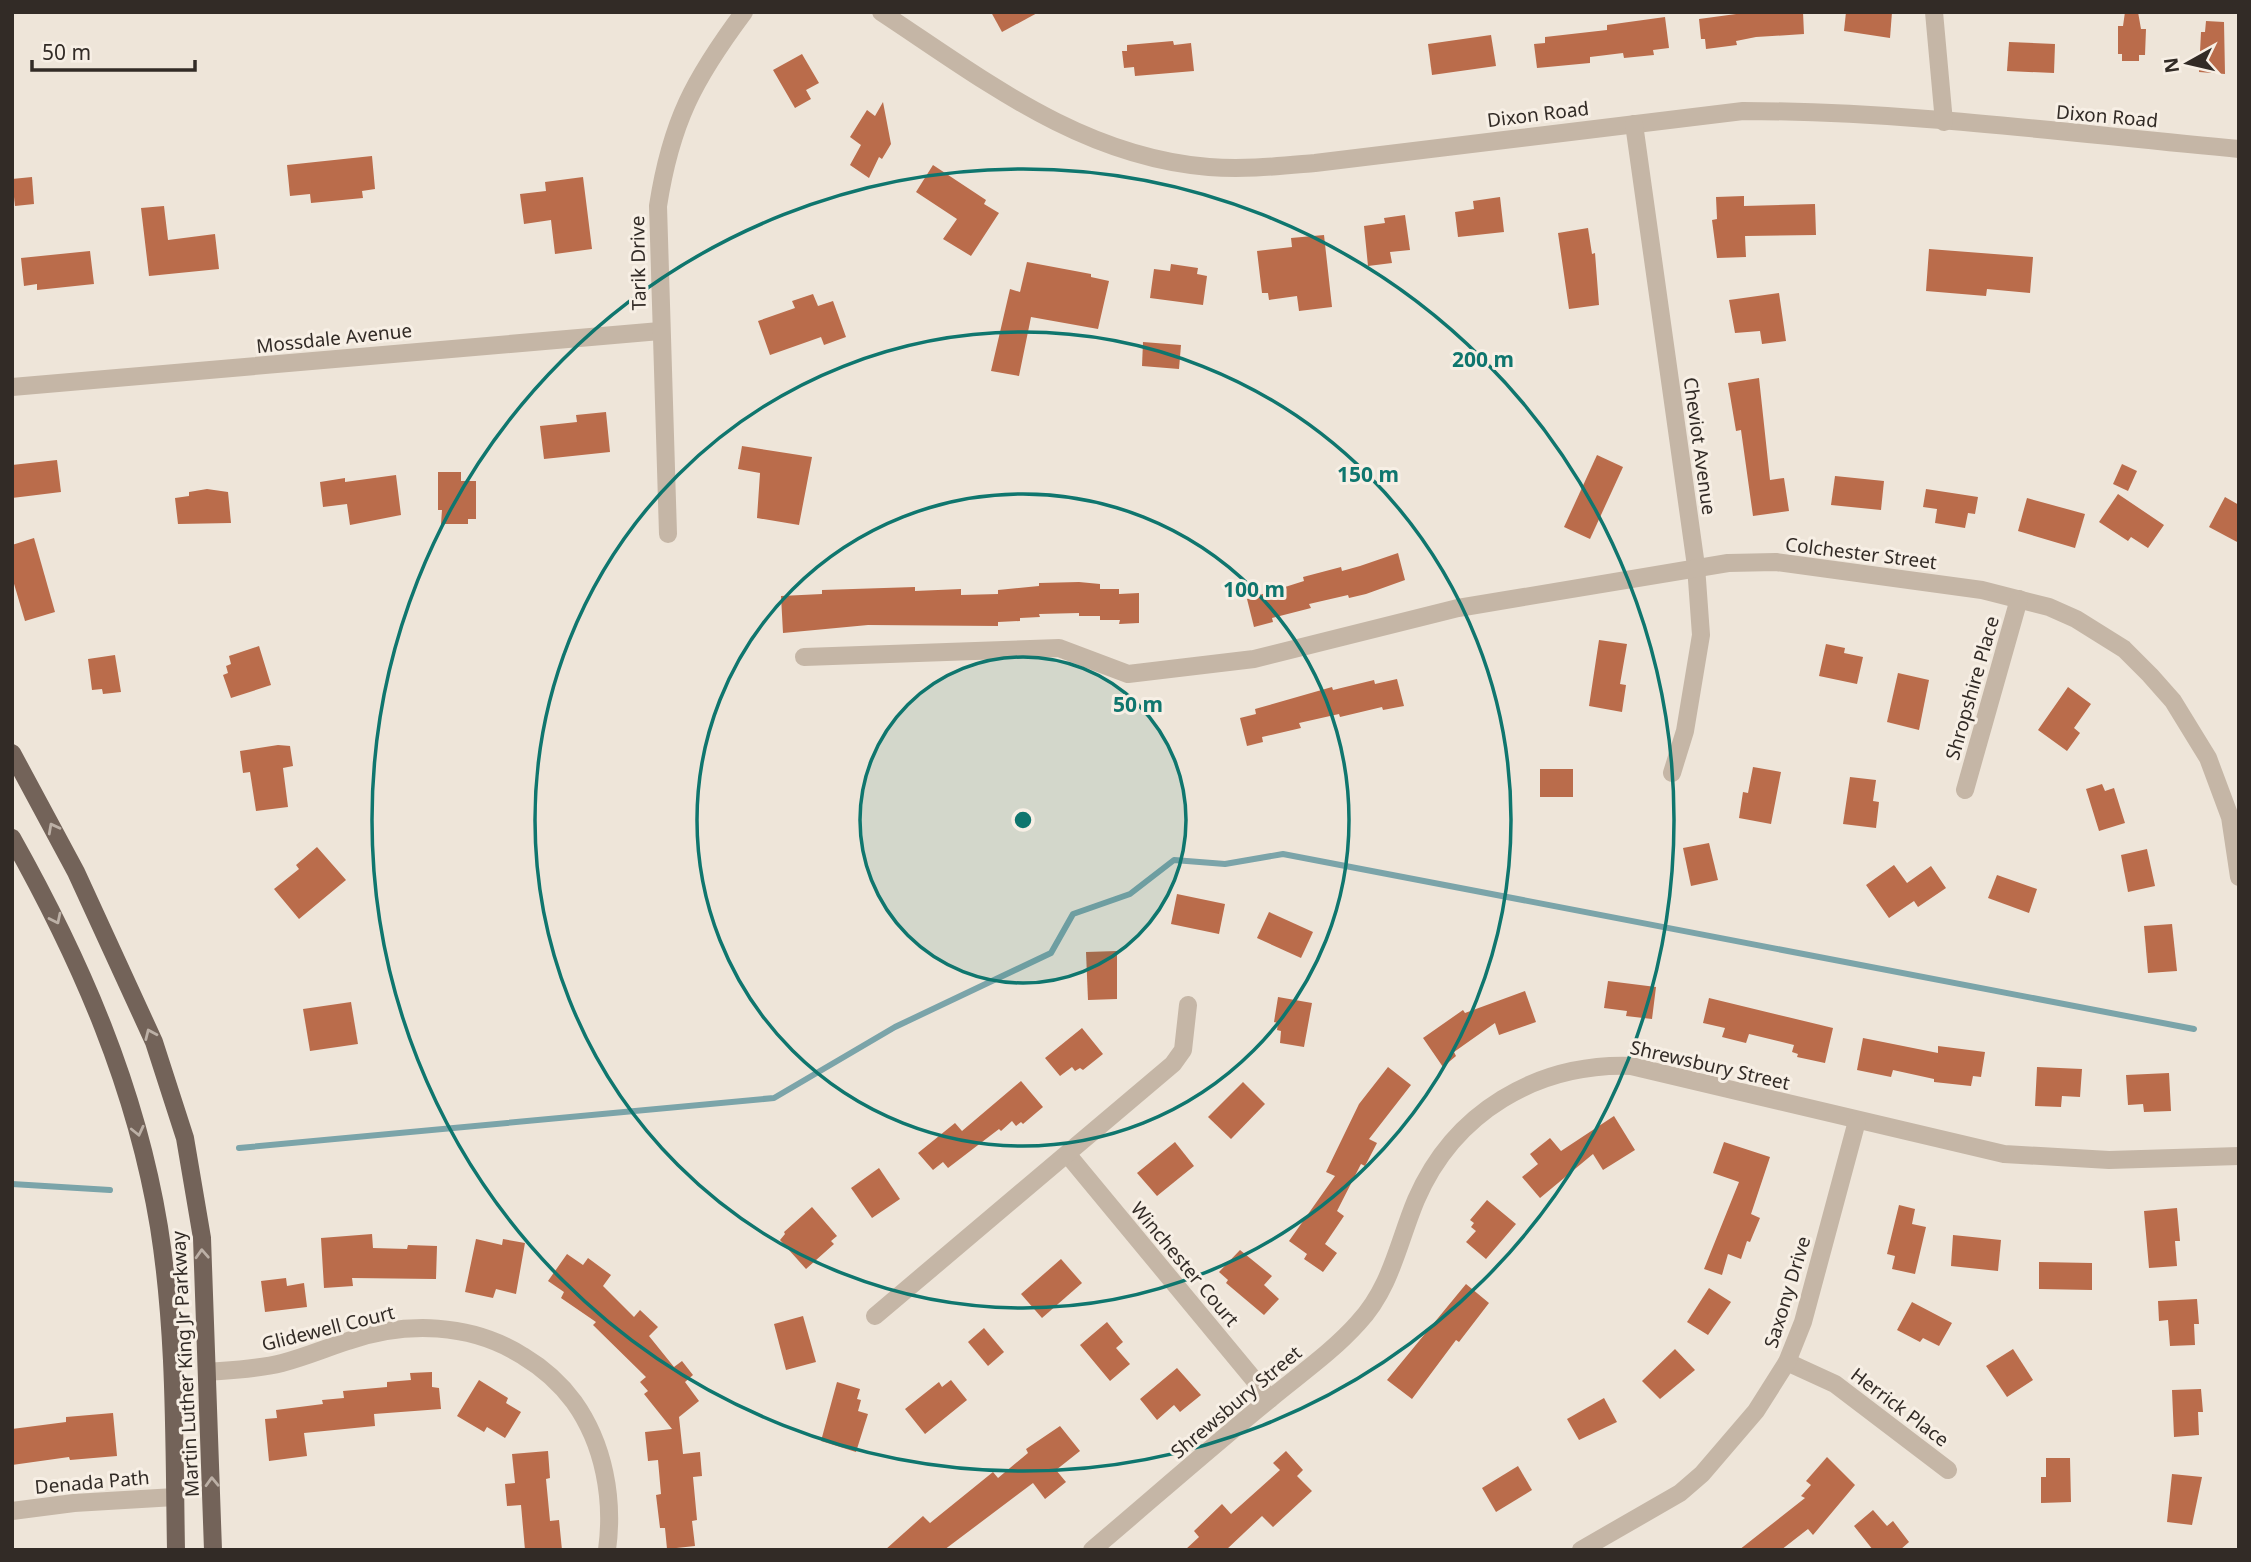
<svg xmlns="http://www.w3.org/2000/svg" width="2251" height="1562" viewBox="0 0 2251 1562" font-family="'Noto Sans',sans-serif">
<style>
.lines{fill:none;stroke-linecap:round;stroke-linejoin:round}
.stream{stroke:#7ba4a9;stroke-width:6}
.building{fill:#ba6c4b}
.minor{stroke:#c5b6a6;stroke-width:18}
.major{stroke:#736359;stroke-width:18}
.oneway{stroke:#bcb0a6}
.ring{fill:none;stroke:#0f766e;stroke-width:3.5}
.labels{text-anchor:middle;dominant-baseline:central;stroke-width:6;stroke-linejoin:round;paint-order:stroke}
.street-label{font-size:19px;fill:#322b26;stroke:#f7efe5}
.centre{fill:#0f766e;stroke:#f7efe5;stroke-width:3.5}
.ring-label{font-size:21px;text-anchor:middle;font-weight:bold;fill:#0f766e;stroke:#f7efe5;stroke-width:6;stroke-linejoin:round;paint-order:stroke}
</style>
<rect width="100%" height="100%" fill="#eee5d9"/>
<g class="lines">
<g class="stream">
<path d="M239,1148L774,1098L895,1027L1051,953L1073,914L1130,894L1174,860L1225,864L1283,854L2194,1029"/>
<path d="M12,1184L110,1190"/>
</g>
</g>
<g class="building">
<path d="M991,12H1039L1002,32Z"/>
<path d="M1751,12H1803L1804,34L1756,37L1736,41L1737,45L1706,49L1705,39H1701L1699,19Z"/>
<path d="M1846,12H1892L1890,38L1844,31Z"/>
<path d="M2125,12H2138L2141,29H2146L2145,55H2139V61H2122V54H2118V26H2123Z"/>
<path d="M1665,17L1669,48L1653,50L1654,55L1624,58L1623,53L1590,57V63L1537,68L1534,44L1545,43V37L1607,30V25Z"/>
<path d="M2206,21L2224,22L2225,74L2199,72L2201,32H2205Z"/>
<path d="M1491,35L1496,66L1432,75L1428,44Z"/>
<path d="M1173,41L1174,45L1191,43L1194,71L1135,76L1134,67L1124,68L1122,51H1127V45Z"/>
<path d="M2009,42L2055,44L2054,73L2007,71Z"/>
<path d="M802,54L819,83L806,90L811,99L795,108L773,70Z"/>
<path d="M883,102L891,144L882,159L879,157L869,178L850,165L861,145L850,137L867,110L875,116Z"/>
<path d="M372,156L375,189L362,191L363,198L311,203L310,194L290,196L287,165Z"/>
<path d="M933,165L986,200L984,204L999,213L971,256L943,239L957,219L916,192Z"/>
<path d="M32,177L34,204L15,206L12,179Z"/>
<path d="M583,177L592,249L555,254L551,220L524,224L520,194L546,191L545,182Z"/>
<path d="M1744,196V206L1815,204L1816,235L1745,236L1746,257L1717,258L1712,220L1717,219L1716,197Z"/>
<path d="M1500,197L1504,232L1458,237L1455,212L1474,209L1473,201Z"/>
<path d="M164,206L168,240L215,234L219,269L149,276L141,208Z"/>
<path d="M1405,215L1410,250L1390,252L1392,263L1368,266L1364,226L1385,223L1384,218Z"/>
<path d="M1588,228L1592,254L1595,253L1599,305L1569,309L1558,233Z"/>
<path d="M1324,235L1332,307L1299,311L1297,296L1269,300L1268,293H1262L1257,251L1292,247L1291,238Z"/>
<path d="M1929,249L2033,257L2030,293L1987,289L1986,296L1926,291Z"/>
<path d="M90,251L94,284L37,290V284L24,286L21,258Z"/>
<path d="M1027,262L1091,274V277L1109,281L1098,329L1031,317L1019,376L991,371L1010,289L1020,292Z"/>
<path d="M1171,264L1198,268L1197,274L1207,276L1203,305L1150,298L1154,269L1170,271Z"/>
<path d="M1779,293L1786,341L1762,344L1760,331L1735,333L1729,300Z"/>
<path d="M813,294L818,306L833,301L846,337L824,345L821,337L770,355L758,321L795,308L792,301Z"/>
<path d="M1143,342L1181,345L1179,369L1142,366Z"/>
<path d="M1759,378L1770,480L1784,478L1789,511L1753,516L1741,430L1736,431L1728,383Z"/>
<path d="M606,412L610,452L544,459L540,426L577,422L576,415Z"/>
<path d="M742,446L812,457L799,525L757,518L760,473L738,469Z"/>
<path d="M1597,455L1623,467L1590,539L1564,527Z"/>
<path d="M57,460L61,492L12,498V465Z"/>
<path d="M2122,464L2137,471L2128,491L2113,484Z"/>
<path d="M438,472H461V481H476V519H468V524H441L442,510H438Z"/>
<path d="M396,475L401,515L350,525L347,504L323,507L320,482L345,478V482Z"/>
<path d="M1835,476L1884,481L1881,510L1831,505Z"/>
<path d="M207,489L228,492L231,523L178,524L175,498L189,496V492Z"/>
<path d="M1926,489L1978,497L1975,514L1968,513L1965,528L1935,523L1937,509L1923,507Z"/>
<path d="M2118,494L2164,525L2148,548L2131,537L2128,541L2099,522Z"/>
<path d="M2225,497L2239,505V543L2209,527Z"/>
<path d="M2027,498L2085,514L2075,548L2018,531Z"/>
<path d="M34,538L55,612L25,621L12,577V545Z"/>
<path d="M1398,553L1405,580L1366,594L1349,598L1348,595L1309,604L1311,608L1272,618L1273,622L1254,627L1247,599L1304,581L1303,577L1341,567L1342,571L1360,566Z"/>
<path d="M1079,582L1100,584V589H1119V594L1139,593V623L1119,624L1120,620H1100V616H1079V613L1039,614L1040,617L1020,618V621L998,622V626L868,625L783,633L781,596L822,594V590L915,587V591L961,589V595L998,594V590L1039,586V583Z"/>
<path d="M1599,640L1627,644L1620,684L1626,685L1622,712L1589,706Z"/>
<path d="M1826,644L1845,648L1844,653L1863,657L1857,684L1819,676Z"/>
<path d="M259,646L271,685L231,698L223,675L228,673L226,666L231,664L229,656Z"/>
<path d="M115,655L121,692L103,694L102,689L92,690L88,659Z"/>
<path d="M1898,673L1929,680L1919,730L1887,722Z"/>
<path d="M1397,679L1404,706L1383,710L1382,707L1340,717L1339,714L1299,723L1301,728L1262,737L1263,742L1247,746L1240,718L1256,714L1255,709L1332,687L1333,690L1374,680L1375,684Z"/>
<path d="M2068,687L2091,704L2074,728L2080,733L2067,751L2038,730Z"/>
<path d="M278,745L290,746L293,766L283,768L288,807L256,811L250,772L243,773L240,751Z"/>
<path d="M1753,767L1781,772L1771,824L1739,818L1743,792L1748,793Z"/>
<rect x="1540" y="769" width="33" height="28"/>
<path d="M1850,777L1876,780L1873,801L1879,802L1876,828L1843,824Z"/>
<path d="M2102,784L2105,791L2114,788L2125,823L2099,831L2086,789Z"/>
<path d="M1709,843L1718,880L1691,886L1683,848Z"/>
<path d="M317,847L346,880L299,919L274,889L299,869L296,865Z"/>
<path d="M2147,849L2155,886L2128,892L2121,855Z"/>
<path d="M1894,865L1907,883L1931,866L1946,888L1918,907L1914,901L1889,918L1866,885Z"/>
<path d="M1997,875L2037,889L2029,913L1988,898Z"/>
<path d="M1177,894L1225,904L1219,934L1171,924Z"/>
<path d="M1269,912L1313,932L1301,958L1257,938Z"/>
<path d="M2172,924L2177,971L2148,973L2144,926Z"/>
<path d="M1117,951V999L1088,1000L1086,952Z"/>
<path d="M1608,981L1656,987L1652,1019L1626,1016L1627,1011L1604,1008Z"/>
<path d="M1525,991L1536,1022L1499,1035L1495,1023L1454,1052L1456,1056L1443,1067L1423,1038L1463,1010L1465,1013Z"/>
<path d="M1278,997L1312,1003L1304,1047L1280,1043L1281,1031L1277,1030L1278,1023L1274,1022Z"/>
<path d="M1709,998L1833,1028L1825,1063L1797,1057L1798,1054L1792,1052L1794,1045L1749,1034L1746,1043L1722,1037L1725,1028L1703,1023Z"/>
<path d="M351,1002L358,1044L310,1051L303,1009Z"/>
<path d="M1082,1028L1103,1054L1083,1070L1080,1068L1075,1071L1072,1067L1060,1076L1045,1058Z"/>
<path d="M1863,1038L1938,1053V1046L1985,1052L1981,1077L1973,1076L1971,1086L1934,1082V1079L1893,1070L1891,1077L1857,1070Z"/>
<path d="M1388,1067L1411,1085L1369,1139L1377,1143L1365,1166L1361,1164L1337,1211L1344,1216L1325,1244L1337,1253L1323,1272L1304,1259L1307,1254L1289,1241L1335,1176L1326,1172L1359,1104Z"/>
<path d="M2037,1067L2082,1069L2080,1097L2062,1096L2061,1107L2035,1106Z"/>
<path d="M2169,1073L2171,1111L2144,1112L2143,1104L2128,1105L2126,1075Z"/>
<path d="M1021,1081L1043,1107L1023,1124L1021,1122L1016,1126L1012,1121L1001,1131L999,1129L948,1168L943,1162L933,1170L918,1153L955,1123L962,1131Z"/>
<path d="M1243,1082L1265,1104L1231,1139L1208,1117Z"/>
<path d="M1614,1116L1635,1150L1603,1170L1593,1154L1540,1198L1522,1177L1538,1164L1530,1154L1550,1138L1561,1151Z"/>
<path d="M1175,1142L1194,1166L1157,1196L1137,1173Z"/>
<path d="M1724,1142L1770,1157L1751,1214L1760,1218L1750,1242L1747,1241L1741,1259L1728,1254L1722,1275L1704,1269L1739,1182L1713,1173Z"/>
<path d="M879,1168L900,1199L872,1218L851,1188Z"/>
<path d="M1487,1200L1516,1224L1486,1259L1466,1242L1476,1231L1471,1227L1474,1223L1470,1220Z"/>
<path d="M1899,1205L1915,1209L1912,1224L1926,1227L1915,1274L1892,1269L1895,1256L1887,1254Z"/>
<path d="M812,1207L837,1236L831,1241L834,1244L806,1269L780,1240L785,1234L784,1232Z"/>
<path d="M2177,1208L2180,1241H2175L2177,1266L2149,1268L2144,1211Z"/>
<path d="M372,1234L373,1248L407,1249L408,1245L437,1246L436,1279L352,1278L353,1286L324,1288L321,1238Z"/>
<path d="M1953,1235L2001,1240L1998,1271L1951,1266Z"/>
<path d="M476,1239L502,1245L503,1239L525,1243L516,1294L496,1289L493,1298L465,1292Z"/>
<path d="M1240,1250L1272,1276L1264,1285L1279,1299L1264,1315L1226,1283L1228,1280L1219,1272Z"/>
<path d="M567,1254L583,1265L588,1258L611,1275L603,1286L634,1317L640,1310L658,1327L649,1336L674,1367L682,1361L693,1375L685,1382L699,1401L679,1417L683,1454L700,1452L702,1476L693,1477L697,1520L692,1521L695,1546L667,1549L665,1528H660L656,1495L661,1494L658,1460L648,1461L645,1432L672,1429L644,1394L648,1391L640,1382L646,1377L593,1325L596,1322L561,1298L564,1292L548,1281Z"/>
<path d="M1061,1259L1082,1283L1042,1318L1021,1294Z"/>
<path d="M2039,1262L2092,1263V1290L2039,1289Z"/>
<path d="M286,1278L287,1286L304,1283L307,1307L265,1312L261,1281Z"/>
<path d="M1466,1284L1489,1303L1459,1342L1456,1340L1412,1399L1387,1380Z"/>
<path d="M1709,1288L1731,1302L1708,1335L1687,1322Z"/>
<path d="M2197,1299L2199,1324H2194L2195,1345L2170,1346L2168,1320L2159,1321L2158,1301Z"/>
<path d="M1912,1302L1952,1323L1939,1346L1923,1338L1920,1342L1897,1330Z"/>
<path d="M803,1316L816,1362L786,1370L774,1324Z"/>
<path d="M1107,1322L1123,1342L1116,1348L1130,1364L1110,1381L1080,1345Z"/>
<path d="M984,1328L1004,1352L988,1366L968,1342Z"/>
<path d="M1675,1349L1695,1370L1660,1399L1642,1381Z"/>
<path d="M2013,1349L2033,1380L2007,1397L1986,1366Z"/>
<path d="M1177,1368L1201,1395L1180,1412L1174,1405L1157,1420L1140,1399Z"/>
<path d="M432,1372V1387L439,1388L441,1409L374,1414L375,1426L304,1433L307,1456L269,1461L265,1419L277,1418L276,1410L323,1404L322,1400L344,1398L343,1391L387,1387V1382L411,1380L410,1373Z"/>
<path d="M479,1380L508,1398L506,1403L521,1412L505,1438L487,1427L484,1432L457,1416Z"/>
<path d="M951,1380L967,1400L925,1434L905,1409L939,1382L942,1387Z"/>
<path d="M837,1382L860,1389L857,1399L861,1400L858,1411L868,1414L856,1452L821,1441Z"/>
<path d="M2201,1389L2203,1412H2198L2199,1435L2174,1437L2172,1390Z"/>
<path d="M1604,1398L1617,1422L1579,1440L1567,1419Z"/>
<path d="M113,1413L117,1456L70,1460L69,1457L12,1465V1429L66,1422V1417Z"/>
<path d="M1060,1426L1080,1451L1056,1470L1066,1482L1045,1499L1033,1483L944,1550H885L923,1516L930,1523L993,1472L998,1478L1028,1453L1026,1449Z"/>
<path d="M548,1451L550,1478L546,1479L550,1521L559,1520L562,1550H525L521,1505L507,1506L505,1484L515,1483L512,1454Z"/>
<path d="M1286,1451L1303,1470L1297,1476L1312,1491L1273,1527L1262,1516L1226,1550H1185L1199,1537L1194,1531L1222,1504L1231,1514L1280,1470L1273,1463Z"/>
<path d="M1827,1457L1855,1485L1813,1535L1808,1529L1781,1550H1739L1805,1498L1801,1496L1811,1485L1806,1481Z"/>
<path d="M2046,1458H2070L2071,1502L2041,1503V1477H2046Z"/>
<path d="M1518,1466L1532,1490L1496,1512L1482,1488Z"/>
<path d="M2172,1474L2202,1477L2192,1525L2167,1522Z"/>
<path d="M1873,1510L1887,1526L1893,1521L1909,1542L1900,1550H1873L1854,1526Z"/>
</g>
<g class="lines">
<g class="minor">
<path d="M881,12C984,80 1082,157 1209,167C1244,170 1280,166 1315,163L1743,111C1908,111 2074,134 2239,149"/>
<path d="M1934,12L1944,122"/>
<path d="M1634,124L1696,566L1701,635L1685,731L1672,773"/>
<path d="M12,387L660,331"/>
<path d="M668,534L658,206C671,122 694,79 744,12"/>
<path d="M804,657L1059,648L1128,674L1254,659L1458,608L1728,563L1776,562L1982,590L2049,607L2076,619L2124,649L2150,675L2173,701L2208,758L2230,817L2239,877"/>
<path d="M1965,790L2019,599"/>
<path d="M1068,1155L1270,1399"/>
<path d="M875,1316L1173,1064L1183,1050L1188,1005"/>
<path d="M1787,1362L1835,1384L1948,1470"/>
<path d="M208,1372C233,1370 258,1369 282,1363C305,1357 326,1348 348,1341C406,1321 471,1323 523,1356C543,1368 560,1383 574,1402C604,1444 614,1499 607,1550"/>
<path d="M12,1511L74,1503L175,1497"/>
<path d="M1092,1550C1151,1500 1210,1448 1270,1399C1300,1374 1332,1352 1358,1323C1391,1288 1398,1243 1416,1200C1454,1112 1537,1063 1631,1066L2004,1154L2109,1160L2239,1156"/>
<path d="M1581,1550L1680,1493L1702,1474L1756,1411L1787,1362L1803,1322L1857,1121"/>
</g>
<g class="major">
<path d="M12,753L76,872L154,1042L185,1138L202,1238L213,1550"/>
<path d="M12,838C81,961 136,1087 159,1227C176,1334 174,1442 176,1550"/>
</g>
</g>
<defs><path id="oneway-chevron" d="M-2-3.5L2.5 0L-2 3.5" fill="none" stroke-width="1.6" stroke-linecap="round" stroke-linejoin="round" transform="scale(1.75)"/></defs>
<g class="oneway">
<use href="#oneway-chevron" transform="translate(53 828) rotate(-118)"/>
<use href="#oneway-chevron" transform="translate(56 919) rotate(64)"/>
<use href="#oneway-chevron" transform="translate(150 1034) rotate(-114)"/>
<use href="#oneway-chevron" transform="translate(138 1131) rotate(77)"/>
<use href="#oneway-chevron" transform="translate(202 1254) rotate(-93)"/>
<use href="#oneway-chevron" transform="translate(212 1482) rotate(-92)"/>
</g>
<circle cx="1023" cy="820" r="163" fill="#0f766e" fill-opacity=".12"/>
<g class="ring">
<circle cx="1023" cy="820" r="163"/>
<circle cx="1023" cy="820" r="326"/>
<circle cx="1023" cy="820" r="488"/>
<circle cx="1023" cy="820" r="651"/>
</g>
<g class="labels">
<g class="street-label">
<text transform="translate(1538 114) rotate(-7)">Dixon Road</text>
<text transform="translate(2107 116) rotate(5)">Dixon Road</text>
<text transform="translate(638 263) rotate(-91)">Tarik Drive</text>
<text transform="translate(334 338) rotate(-6)">Mossdale Avenue</text>
<text transform="translate(1700 446) rotate(82)">Cheviot Avenue</text>
<text transform="translate(1861 553) rotate(7)">Colchester Street</text>
<text transform="translate(1972 688) rotate(-74)">Shropshire Place</text>
<text transform="translate(1710 1065) rotate(13)">Shrewsbury Street</text>
<text transform="translate(1185 1264) rotate(50)">Winchester Court</text>
<text transform="translate(1787 1292) rotate(-73)">Saxony Drive</text>
<text transform="translate(328 1328) rotate(-14)">Glidewell Court</text>
<text transform="translate(185 1364) rotate(-93)">Martin Luther King Jr Parkway</text>
<text transform="translate(1236 1402) rotate(-40)">Shrewsbury Street</text>
<text transform="translate(1900 1407) rotate(37)">Herrick Place</text>
<text transform="translate(92 1482) rotate(-5)">Denada Path</text>
</g>
</g>
<circle cx="1023" cy="820" r="10" class="centre"/>
<g class="ring-label">
<text x="1483" y="367">200 m</text>
<text x="1368" y="482">150 m</text>
<text x="1254" y="597">100 m</text>
<text x="1138" y="712">50 m</text>
</g>
<rect width="2251" height="1562" fill="none" stroke="#322b26" stroke-width="28"/>
<g transform="translate(2188 63) rotate(262)" stroke="#f7efe5" stroke-width="5" paint-order="stroke">
<path d="M0-5L12 26L0 18L-12 26Z" fill="#322b26"/>
<text y="-10" font-size="19" font-weight="bold" text-anchor="middle" fill="#322b26">N</text>
</g>
<path d="M32 60v10h163v-10" fill="none" stroke="#322b26" stroke-width="3.5"/>
<text x="42" y="60" font-size="21" fill="#322b26" stroke="#f7efe5" stroke-width="5" paint-order="stroke">50 m</text>
</svg>
